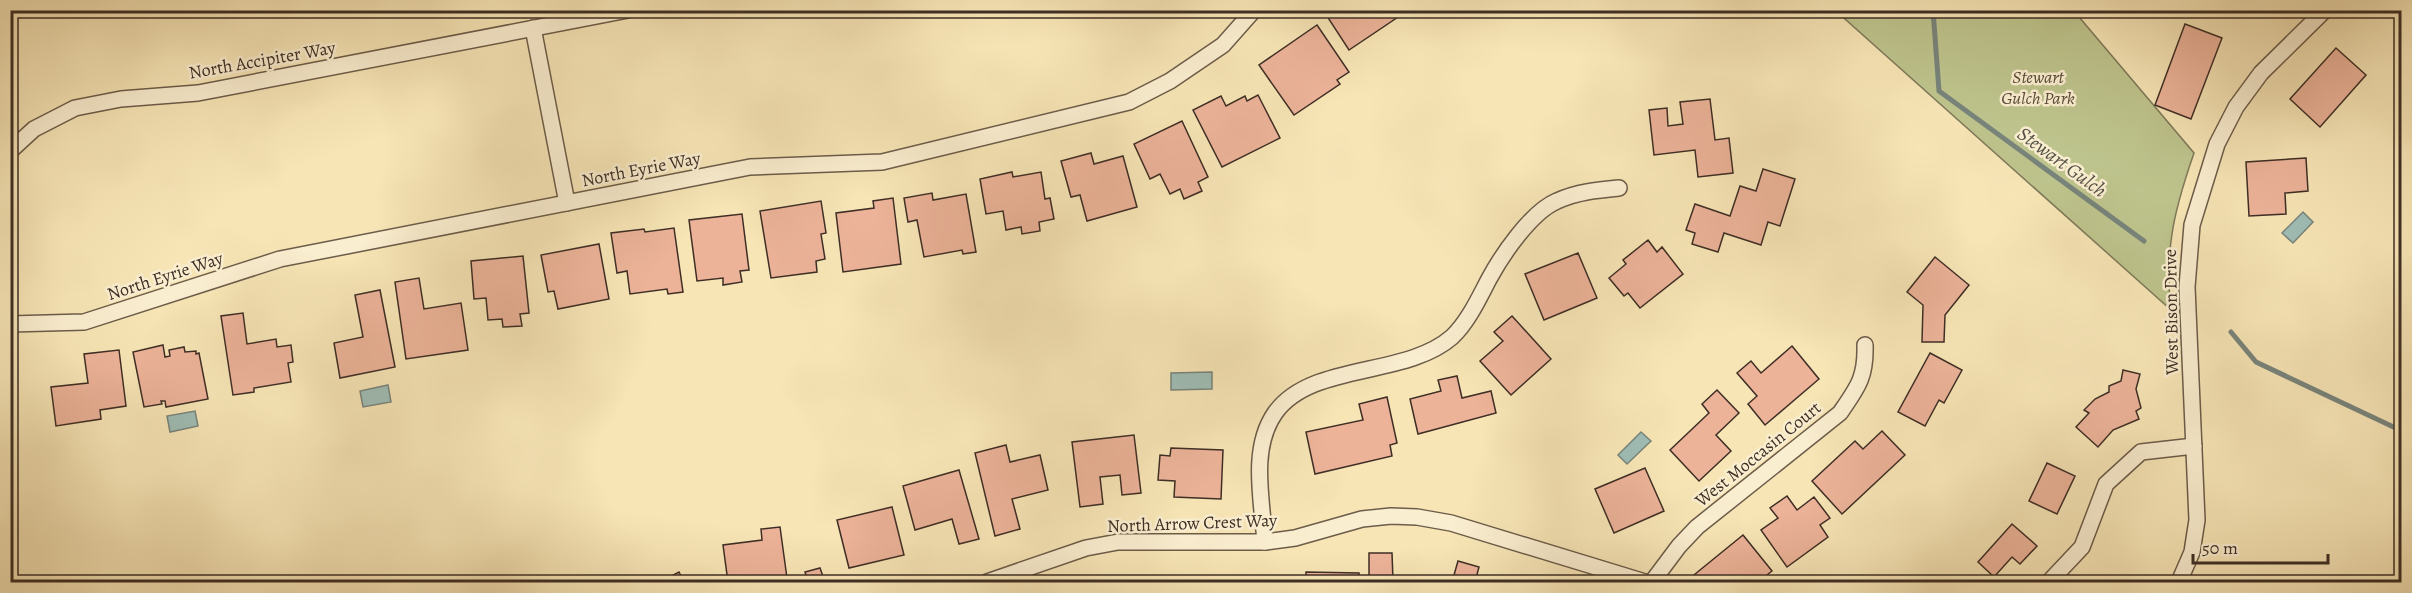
<svg xmlns="http://www.w3.org/2000/svg" width="2412" height="593" viewBox="0 0 2412 593" font-family="Alegreya,serif">
<style>
.green{fill:#bec48d;stroke:#7e7959;stroke-width:1.5}
.water{fill:#9fbdb5;stroke:#78847b;stroke-width:1.5}
.lines{fill:none;stroke-linecap:round;stroke-linejoin:round}
.stream{stroke:#78847b;stroke-width:5}
.building{fill:#ecb399;stroke:#3e2e25;stroke-width:1.5}
.street-casing{stroke:#6c5c49;stroke-width:18}
.street{stroke:#faeed0;stroke-width:15}
.labels{text-anchor:middle;dominant-baseline:central;stroke-width:5;stroke-linejoin:round;paint-order:stroke}
.street-label{font-size:18px;fill:#3e2e25;stroke:#faeed0}
.park-label{font-size:18px;font-style:italic;fill:#584c3a;stroke:#faeed0}
.water-label{font-size:20px;font-style:italic;fill:#565249;stroke:#faeed0}
</style>
<rect width="100%" height="100%" fill="#f7e5b6"/>
<filter id="stains"><feTurbulence type="fractalNoise" baseFrequency=".00333" numOctaves="4"/><feColorMatrix values="0 0 0 0 .2 0 0 0 0 .09 0 0 0 0 .02 0 0 0 .5 -.17"/></filter>
<radialGradient id="worn" r=".72"><stop offset=".6" stop-color="#630" stop-opacity="0"/><stop offset="1" stop-color="#630" stop-opacity=".3"/></radialGradient>
<path class="green" d="M1836,11H2074L2194,153C2185,179 2176,206 2172,234C2168,259 2169,284 2170,309Z"/>
<g class="water">
<path d="M2303,212L2313,222L2293,243L2282,233Z"/>
<path d="M1212,372V389L1171,390V373Z"/>
<path d="M388,385L391,402L363,407L360,391Z"/>
<path d="M195,411L198,426L170,432L167,416Z"/>
<path d="M1641,432L1651,441L1627,464L1618,455Z"/>
</g>
<g class="lines">
<g class="stream">
<path d="M1933,10L1939,91L2144,241"/>
<path d="M2231,332L2256,362L2402,431"/>
</g>
</g>
<g class="building">
<path d="M1323,10H1398L1401,15L1349,50Z"/>
<path d="M2185,24L2222,38L2191,119L2155,105Z"/>
<path d="M1317,25L1349,72L1337,80L1340,84L1294,115L1259,65Z"/>
<path d="M2336,48L2366,75L2320,127L2290,99Z"/>
<path d="M1258,95L1280,138L1222,167L1193,110L1221,96L1226,106L1245,96L1247,101Z"/>
<path d="M1710,99L1715,140L1729,138L1733,173L1698,177L1695,150L1654,155L1649,110L1667,108L1668,126L1683,124L1680,102Z"/>
<path d="M1182,121L1208,177L1198,182L1202,191L1184,199L1180,189L1170,194L1160,174L1150,179L1134,144Z"/>
<path d="M1091,153L1094,164L1123,156L1137,207L1087,221L1080,195L1071,197L1061,161Z"/>
<path d="M2306,158L2308,191L2285,193L2286,214L2249,216L2246,162Z"/>
<path d="M1763,169L1795,179L1780,226L1768,222L1761,245L1724,233L1718,252L1692,244L1695,233L1686,230L1695,204L1730,216L1740,186L1756,191Z"/>
<path d="M1012,172L1013,177L1041,172L1045,199L1050,198L1054,219L1039,222L1040,231L1022,234L1021,227L1006,230L1003,211L986,214L980,179Z"/>
<path d="M932,193L933,200L966,194L976,252L963,254L962,250L924,257L917,220L908,222L904,198Z"/>
<path d="M893,198L901,264L843,272L836,213L874,208L873,201Z"/>
<path d="M821,201L826,233L821,234L825,259L816,261L817,272L771,278L760,211Z"/>
<path d="M742,214L749,270L740,271L742,282L723,285V278L697,281L689,220Z"/>
<path d="M674,228L683,292L668,294L667,289L630,294L627,271L617,273L611,233L644,229L645,232Z"/>
<path d="M1648,240L1657,252L1662,247L1683,274L1640,308L1628,293L1624,296L1609,278L1626,264L1623,260Z"/>
<path d="M599,244L609,299L558,309L554,291L548,292L541,255Z"/>
<path d="M1578,253L1597,298L1544,320L1525,274Z"/>
<path d="M523,256L529,313L520,314L522,326L503,327L502,319L488,320L486,298L474,299L471,261Z"/>
<path d="M1935,257L1969,285L1945,315L1944,342H1922L1923,305L1907,292Z"/>
<path d="M419,278L424,309L461,303L468,350L406,359L395,282Z"/>
<path d="M380,290L395,367L340,378L334,343L363,337L355,295Z"/>
<path d="M243,313L247,344L276,339L277,347L291,345L293,362L288,363L291,382L254,388V392L233,395L221,316Z"/>
<path d="M1512,316L1551,359L1511,395L1480,361L1503,341L1494,332Z"/>
<path d="M163,345L165,357L170,356L169,350L184,347L185,352L196,351V354L199,353L208,399L166,407L165,401H161L162,404L144,407L133,352Z"/>
<path d="M1792,346L1819,379L1765,425L1748,404L1757,396L1737,373L1751,361L1761,373Z"/>
<path d="M119,350L126,406L100,410L101,419L56,426L51,387L88,383L84,354Z"/>
<path d="M1930,353L1962,370L1944,403L1939,400L1925,426L1898,412Z"/>
<path d="M2123,370L2140,374L2136,389L2141,408L2136,411L2139,419L2113,430L2098,447L2076,427L2089,413L2084,410L2095,399L2109,392V386L2121,381Z"/>
<path d="M1457,376L1462,398L1491,391L1496,413L1418,434L1410,399L1441,391L1438,380Z"/>
<path d="M1717,390L1739,413L1716,435L1731,451L1699,481L1670,450L1709,413L1702,404Z"/>
<path d="M1387,397L1397,443L1390,445L1392,456L1315,474L1306,432L1363,420L1359,404Z"/>
<path d="M1882,431L1905,455L1842,514L1812,481L1855,441L1863,449Z"/>
<path d="M1134,435L1141,493L1122,495L1120,475L1100,477L1103,504L1080,507L1072,442Z"/>
<path d="M1006,445L1010,462L1040,455L1048,490L1012,499L1020,529L995,536L975,453Z"/>
<path d="M1171,448L1223,450L1221,499L1174,497L1175,481L1158,480L1160,455L1170,456Z"/>
<path d="M2047,463L2075,476L2057,514L2029,501Z"/>
<path d="M1645,468L1664,511L1614,533L1595,489Z"/>
<path d="M959,470L979,539L959,544L952,519L915,530L903,486Z"/>
<path d="M1787,496L1797,510L1814,497L1830,518L1820,525L1828,537L1787,567L1761,530L1778,518L1770,508Z"/>
<path d="M892,507L904,555L849,568L837,520Z"/>
<path d="M2012,524L2037,546L2020,564L2012,557L1994,577L1978,562Z"/>
<path d="M780,527L787,578L754,582H728L723,545L762,540L761,529Z"/>
<path d="M1743,535L1772,571L1758,582H1692L1689,579Z"/>
<path d="M1369,553H1392L1393,580L1430,579V582H1369Z"/>
<path d="M1458,561L1479,567L1475,582H1452Z"/>
<path d="M820,568L825,582H808L805,572Z"/>
<path d="M679,572L684,582L696,576L700,582H660Z"/>
<path d="M1306,572L1359,573V582H1306Z"/>
</g>
<g class="lines">
<g class="street-casing">
<g id="street">
<path d="M533,28L567,203"/>
<path d="M10,151L34,129L75,108L121,99L198,93L628,10"/>
<path d="M10,324L84,322L280,259L750,167L882,162L1129,102L1170,81L1223,45L1254,10"/>
<path d="M1265,542C1262,500 1250,449 1275,413C1311,362 1405,378 1452,337C1468,322 1479,298 1489,279C1502,255 1531,212 1557,201C1577,192 1597,190 1619,188"/>
<path d="M987,582L1086,548L1118,542H1265L1295,538L1362,519L1391,516L1417,517L1451,523L1645,582"/>
<path d="M1652,582L1679,546L1697,527L1840,413C1858,387 1866,377 1865,345"/>
<path d="M2049,582L2082,547L2106,484L2141,452L2194,446"/>
<path d="M2179,582L2192,552L2197,520L2187,287L2192,225L2217,144L2236,107L2261,73L2325,10"/>
</g>
</g>
<use href="#street" class="street"/>
</g>
<g class="labels">
<g class="street-label">
<text transform="translate(262 60) rotate(-10)">North Accipiter Way</text>
<text transform="translate(641 169) rotate(-11)">North Eyrie Way</text>
<text transform="translate(165 276) rotate(-18)">North Eyrie Way</text>
<text transform="translate(2171 312) rotate(-91)">West Bison Drive</text>
<text transform="translate(1758 454) rotate(-39)">West Moccasin Court</text>
<text transform="translate(1192 523) rotate(-2)">North Arrow Crest Way</text>
</g>
<g class="park-label">
<text x="2038" y="77">Stewart<tspan x="2038" dy="21">Gulch Park</tspan></text>
</g>
<g class="water-label">
<text transform="translate(2062 162) rotate(36)">Stewart Gulch</text>
</g>
</g>
<rect width="2412" height="593" fill="none" stroke="#f7e5b6" stroke-width="36"/>
<rect x="12" y="12" width="2388" height="569" fill="none" stroke="#3e2e25" stroke-width="3"/>
<rect x="18" y="18" width="2376" height="557" fill="none" stroke="#3e2e25" stroke-width="1.5"/>
<path d="M2193 554v9h135v-9" fill="none" stroke="#3e2e25" stroke-width="3"/>
<text x="2202" y="554" font-size="18" fill="#3e2e25" stroke="#faeed0" stroke-width="4.5" paint-order="stroke">50 m</text>
<rect width="100%" height="100%" filter="url(#stains)"/>
<rect width="100%" height="100%" fill="url(#worn)"/>
</svg>
